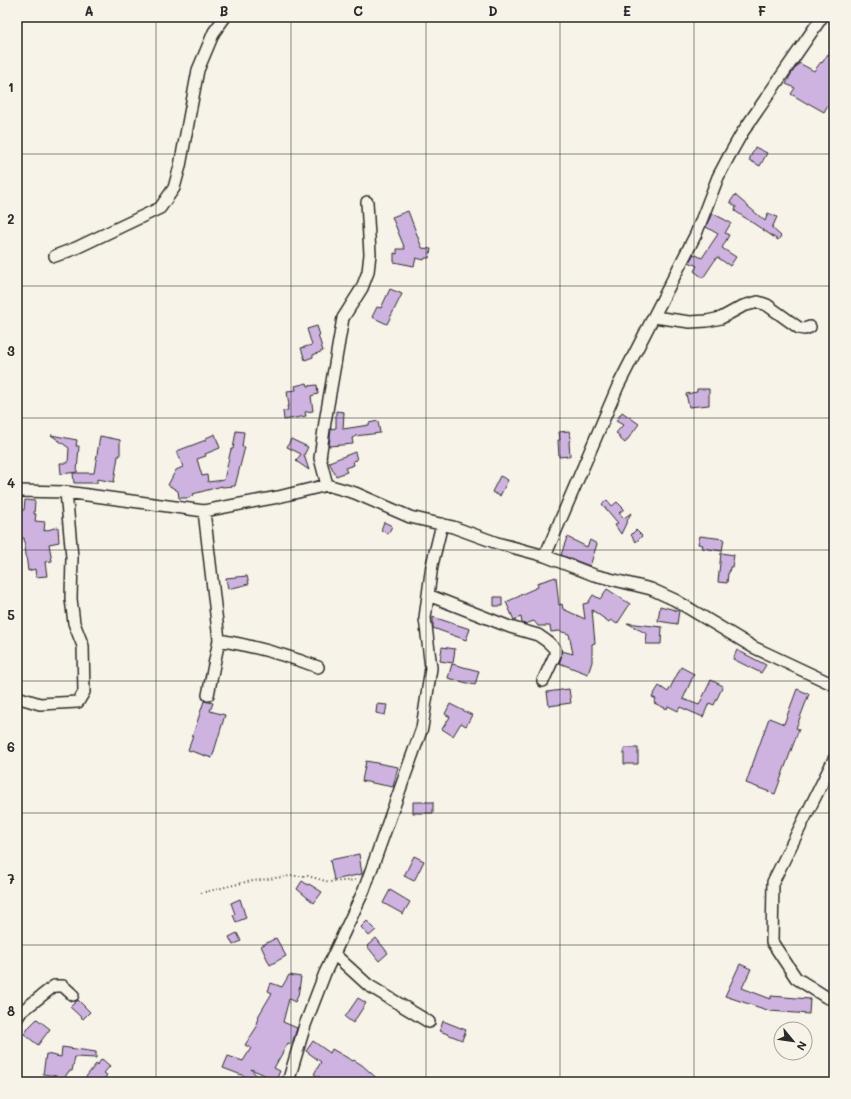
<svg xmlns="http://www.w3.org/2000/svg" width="851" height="1099" viewBox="0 0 851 1099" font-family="Mali,sans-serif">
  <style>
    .building { fill: #ceb3e1; stroke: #2b2b2b }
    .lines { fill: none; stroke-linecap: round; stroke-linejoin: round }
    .street-casing { stroke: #2b2b2b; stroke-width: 14 }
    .path { stroke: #2b2b2b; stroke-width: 2; stroke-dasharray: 1 3; stroke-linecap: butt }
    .street { stroke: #f7f3e8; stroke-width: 11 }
    .grid { fill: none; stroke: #2b2b2b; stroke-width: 1; stroke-opacity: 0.55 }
    .neatline { fill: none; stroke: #2b2b2b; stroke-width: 1.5 }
    .grid-label { font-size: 13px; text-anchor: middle; font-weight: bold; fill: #2b2b2b }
  </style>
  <rect width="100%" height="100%" fill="#f7f3e8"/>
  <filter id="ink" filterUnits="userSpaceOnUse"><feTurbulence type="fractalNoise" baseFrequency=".025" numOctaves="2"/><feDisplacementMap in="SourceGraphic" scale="8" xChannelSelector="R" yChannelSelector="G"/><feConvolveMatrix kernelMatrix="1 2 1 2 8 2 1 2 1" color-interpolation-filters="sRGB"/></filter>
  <g filter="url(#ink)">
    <path class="building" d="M 828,54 L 834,58 L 834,94 L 824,112 L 808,103 L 808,104 L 791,94 L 795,88 L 786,84 L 791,74 L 799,63 L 814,71 L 821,62 L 822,63 Z
      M 755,147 L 767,153 L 760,166 L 749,160 Z
      M 735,195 L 765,221 L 768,213 L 777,217 L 772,228 L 781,236 L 778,240 L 735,211 L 736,207 L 730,202 Z
      M 408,211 L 422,248 L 431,249 L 429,258 L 425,258 L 424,260 L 416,258 L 414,266 L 394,262 L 394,253 L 397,254 L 397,249 L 405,249 L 392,217 Z
      M 712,213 L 731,223 L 725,233 L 729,235 L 722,248 L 736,257 L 730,266 L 717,257 L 703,278 L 694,271 L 697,266 L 689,262 L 694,254 L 702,258 L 718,234 L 706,227 Z
      M 390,289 L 402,294 L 387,324 L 372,317 L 377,307 L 381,308 Z
      M 317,326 L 320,335 L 318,336 L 320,341 L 323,351 L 313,355 L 313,357 L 305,360 L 301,348 L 312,345 L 307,329 Z
      M 307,383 L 308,386 L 317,385 L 318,394 L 311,396 L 313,411 L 305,412 L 306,416 L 284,420 L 283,411 L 288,410 L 287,406 L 289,406 L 287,391 L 296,390 L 295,386 Z
      M 697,389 L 709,389 L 709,405 L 689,407 L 686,394 L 697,392 Z
      M 336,411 L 344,412 L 343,429 L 369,425 L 369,423 L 378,421 L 380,433 L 355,436 L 355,437 L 352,438 L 353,444 L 329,446 L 331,429 L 336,428 Z
      M 622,412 L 639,424 L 625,443 L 618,437 L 620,436 L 616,433 L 623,425 L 616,421 Z
      M 236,431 L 244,432 L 242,447 L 245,447 L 235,486 L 222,487 L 222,486 L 193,494 L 194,495 L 187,498 L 179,498 L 178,491 L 168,485 L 176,470 L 183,467 L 177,451 L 206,440 L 206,438 L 215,434 L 220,448 L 205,454 L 206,456 L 197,459 L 202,476 L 207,475 L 208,482 L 224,480 L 231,449 L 233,449 Z
      M 569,431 L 571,438 L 569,442 L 570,456 L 559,457 L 558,440 L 560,440 L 559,432 Z
      M 51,435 L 77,440 L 76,446 L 79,446 L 77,472 L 61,474 L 60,463 L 68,463 L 69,448 Z
      M 100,436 L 120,440 L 120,456 L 118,456 L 114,482 L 97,479 L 97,483 L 74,483 L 73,473 L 94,473 Z
      M 291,439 L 308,447 L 304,455 L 309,470 L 296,461 L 301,454 L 287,447 Z
      M 355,452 L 357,460 L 353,461 L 354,465 L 345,468 L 347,472 L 336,476 L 329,462 Z
      M 500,476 L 508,480 L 500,496 L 492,492 Z
      M 25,500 L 35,501 L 34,514 L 36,514 L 35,521 L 45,522 L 44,531 L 58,527 L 59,542 L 49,544 L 52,561 L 45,562 L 47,576 L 36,577 L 35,569 L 28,571 L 24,538 L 20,538 L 21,535 L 17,535 L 17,510 L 24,510 Z
      M 607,500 L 612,506 L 617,502 L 624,509 L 619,513 L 624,518 L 631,513 L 621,534 L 615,525 L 618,523 L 602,504 Z
      M 384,522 L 392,526 L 388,534 L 381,530 Z
      M 636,530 L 642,536 L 636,542 L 631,535 Z
      M 700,536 L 724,539 L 722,551 L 702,548 L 703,545 L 698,544 Z
      M 567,537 L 587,547 L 590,540 L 597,544 L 590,566 L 561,555 Z
      M 721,553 L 734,555 L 732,567 L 730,567 L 729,573 L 728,573 L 727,583 L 718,582 Z
      M 247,576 L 249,584 L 228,589 L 226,578 Z
      M 556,577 L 559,605 L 562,604 L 563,609 L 585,619 L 583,604 L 588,603 L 593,595 L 600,599 L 607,589 L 630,604 L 617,624 L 611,620 L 609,622 L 592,610 L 595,643 L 592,644 L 592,662 L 588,674 L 559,663 L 561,658 L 562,651 L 573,654 L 569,634 L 559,631 L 551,632 L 550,626 L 538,626 L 534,621 L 525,624 L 522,623 L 521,617 L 514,620 L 506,602 L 520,596 L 520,595 L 538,587 L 537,583 Z
      M 494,597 L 502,597 L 502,606 L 494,606 Z
      M 660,606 L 679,611 L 677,624 L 658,621 Z
      M 433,617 L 470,629 L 466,640 L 433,628 Z
      M 627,623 L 662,627 L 661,644 L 646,644 L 647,634 Z
      M 442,647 L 455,649 L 453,663 L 440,661 Z
      M 737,650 L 766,665 L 761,673 L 733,659 Z
      M 452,664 L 479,671 L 475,685 L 448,678 Z
      M 681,667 L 694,674 L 683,699 L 699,705 L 711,680 L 723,686 L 714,705 L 709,703 L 703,717 L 680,707 L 678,711 L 668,706 L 667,709 L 654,703 L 656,699 L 652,697 L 659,686 L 668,692 Z
      M 569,689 L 571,703 L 549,706 L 547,692 Z
      M 797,689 L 809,694 L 796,728 L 799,729 L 775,794 L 746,783 L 769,718 L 784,724 Z
      M 204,701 L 213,703 L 210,711 L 225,715 L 212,758 L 188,750 Z
      M 377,704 L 387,705 L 385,715 L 376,713 Z
      M 450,704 L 472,715 L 466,726 L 461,723 L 453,736 L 442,729 L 450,717 L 445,714 Z
      M 624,748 L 638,748 L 638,764 L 624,764 Z
      M 366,761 L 398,767 L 393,787 L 362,781 Z
      M 413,802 L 433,802 L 433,813 L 413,813 Z
      M 359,854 L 362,874 L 334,880 L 330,860 Z
      M 414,856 L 424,861 L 414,881 L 404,876 Z
      M 302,881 L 308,885 L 309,884 L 322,892 L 314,903 L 297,889 Z
      M 390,890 L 410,902 L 403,914 L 383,903 Z
      M 240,899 L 246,918 L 236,922 L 233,915 L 235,914 L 231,903 Z
      M 367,921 L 376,930 L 369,936 L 361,927 Z
      M 237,933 L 241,941 L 233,945 L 229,937 Z
      M 276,938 L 286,956 L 270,965 L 261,946 Z
      M 376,938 L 388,953 L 379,961 L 367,946 Z
      M 740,964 L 751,969 L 742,988 L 771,999 L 771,996 L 810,999 L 809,1014 L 770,1011 L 725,996 Z
      M 289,975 L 301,977 L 298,996 L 295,1002 L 289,999 L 283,1022 L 297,1028 L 292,1044 L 288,1043 L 274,1068 L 280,1071 L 276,1080 L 251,1069 L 262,1082 L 249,1082 L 247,1077 L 223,1068 L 228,1056 L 243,1061 L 251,1048 L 245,1045 L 258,1025 L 256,1024 L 259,1015 L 272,993 L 268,991 L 271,983 L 282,987 Z
      M 358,998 L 366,1003 L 353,1023 L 345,1017 Z
      M 78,1000 L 90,1012 L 83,1019 L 70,1007 Z
      M 37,1019 L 50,1029 L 38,1045 L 24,1034 L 28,1029 L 28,1028 Z
      M 443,1021 L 466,1030 L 462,1040 L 440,1031 Z
      M 313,1041 L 330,1053 L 332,1049 L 353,1061 L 354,1060 L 362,1065 L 381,1082 L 328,1082 L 314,1074 L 321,1062 L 306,1051 Z
      M 62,1047 L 96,1052 L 96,1058 L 75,1057 L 72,1071 L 69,1071 L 63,1080 L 56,1076 L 43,1074 L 46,1054 L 61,1057 Z
      M 102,1059 L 110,1066 L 104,1073 L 107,1075 L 102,1082 L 82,1082 L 96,1064 L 97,1065 Z"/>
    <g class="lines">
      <defs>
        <path id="street" d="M 55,256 L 76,248 L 160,208 L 174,188 L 180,166 L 198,70 L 214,32 L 225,17
          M 654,317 L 690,322 L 707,321 L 721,318 L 743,306 L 758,302 L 767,305 L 799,328 L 804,329 L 810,327
          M 327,485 L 320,458 L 325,422 L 343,318 L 362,288 L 368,272 L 370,254 L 367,202
          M 17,491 L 66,492 L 204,511 L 278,497 L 327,485 L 355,493 L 410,517 L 453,527 L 497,543 L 545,556 L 594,575 L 651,589 L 675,600 L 753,647 L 834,685
          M 204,511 L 219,640 L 208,695
          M 545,556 L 618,386 L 696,234 L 718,177 L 729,156 L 742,133 L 822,17
          M 428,595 L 510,627 L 538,635 L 548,642 L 555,649 L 555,655 L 543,681
          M 219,640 C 253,646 286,655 318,667
          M 17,697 L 40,704 L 78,702 L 84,692 L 83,646 L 74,623 L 71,599 L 72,557 L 66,492
          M 834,759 L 773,882 L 772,942 L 796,978 L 826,997 L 834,1000
          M 334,954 L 368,985 L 429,1022
          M 17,1018 L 21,1012 L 54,986 L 63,986 L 73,995
          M 288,1082 L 305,1025 L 325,973 L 364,890 L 422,728 L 431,668 L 425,618 L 428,595 L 432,565 L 442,524"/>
      </defs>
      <use href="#street" class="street-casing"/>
      <path class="path" d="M 201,893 L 246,882 L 290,876 L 308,876 L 329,882 L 357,880"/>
      <use href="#street" class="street"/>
    </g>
  </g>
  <path class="grid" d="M 156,17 L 156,1082M 291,17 L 291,1082M 426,17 L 426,1082M 560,17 L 560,1082M 694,17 L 694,1082M 17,154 L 834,154M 17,286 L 834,286M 17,418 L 834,418M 17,550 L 834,550M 17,681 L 834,681M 17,813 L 834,813M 17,945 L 834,945"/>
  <rect width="851" height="1099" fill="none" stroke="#f7f3e8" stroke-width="44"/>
  <g transform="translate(793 1041) rotate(119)"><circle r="19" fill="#f7f3e8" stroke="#a5a39c"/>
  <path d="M0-3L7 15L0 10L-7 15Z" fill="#2b2b2b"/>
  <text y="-6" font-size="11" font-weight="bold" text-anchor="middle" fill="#2b2b2b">N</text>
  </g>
  <rect x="22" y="22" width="807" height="1055" class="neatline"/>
  <g class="grid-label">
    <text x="89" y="16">A</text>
    <text x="224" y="16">B</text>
    <text x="358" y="16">C</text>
    <text x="493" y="16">D</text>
    <text x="627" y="16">E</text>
    <text x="762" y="16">F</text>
    <text x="11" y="92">1</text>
    <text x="11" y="224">2</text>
    <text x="11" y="356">3</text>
    <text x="11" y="488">4</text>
    <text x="11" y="620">5</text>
    <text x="11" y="752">6</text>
    <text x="11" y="884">7</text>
    <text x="11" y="1016">8</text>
  </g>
</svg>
